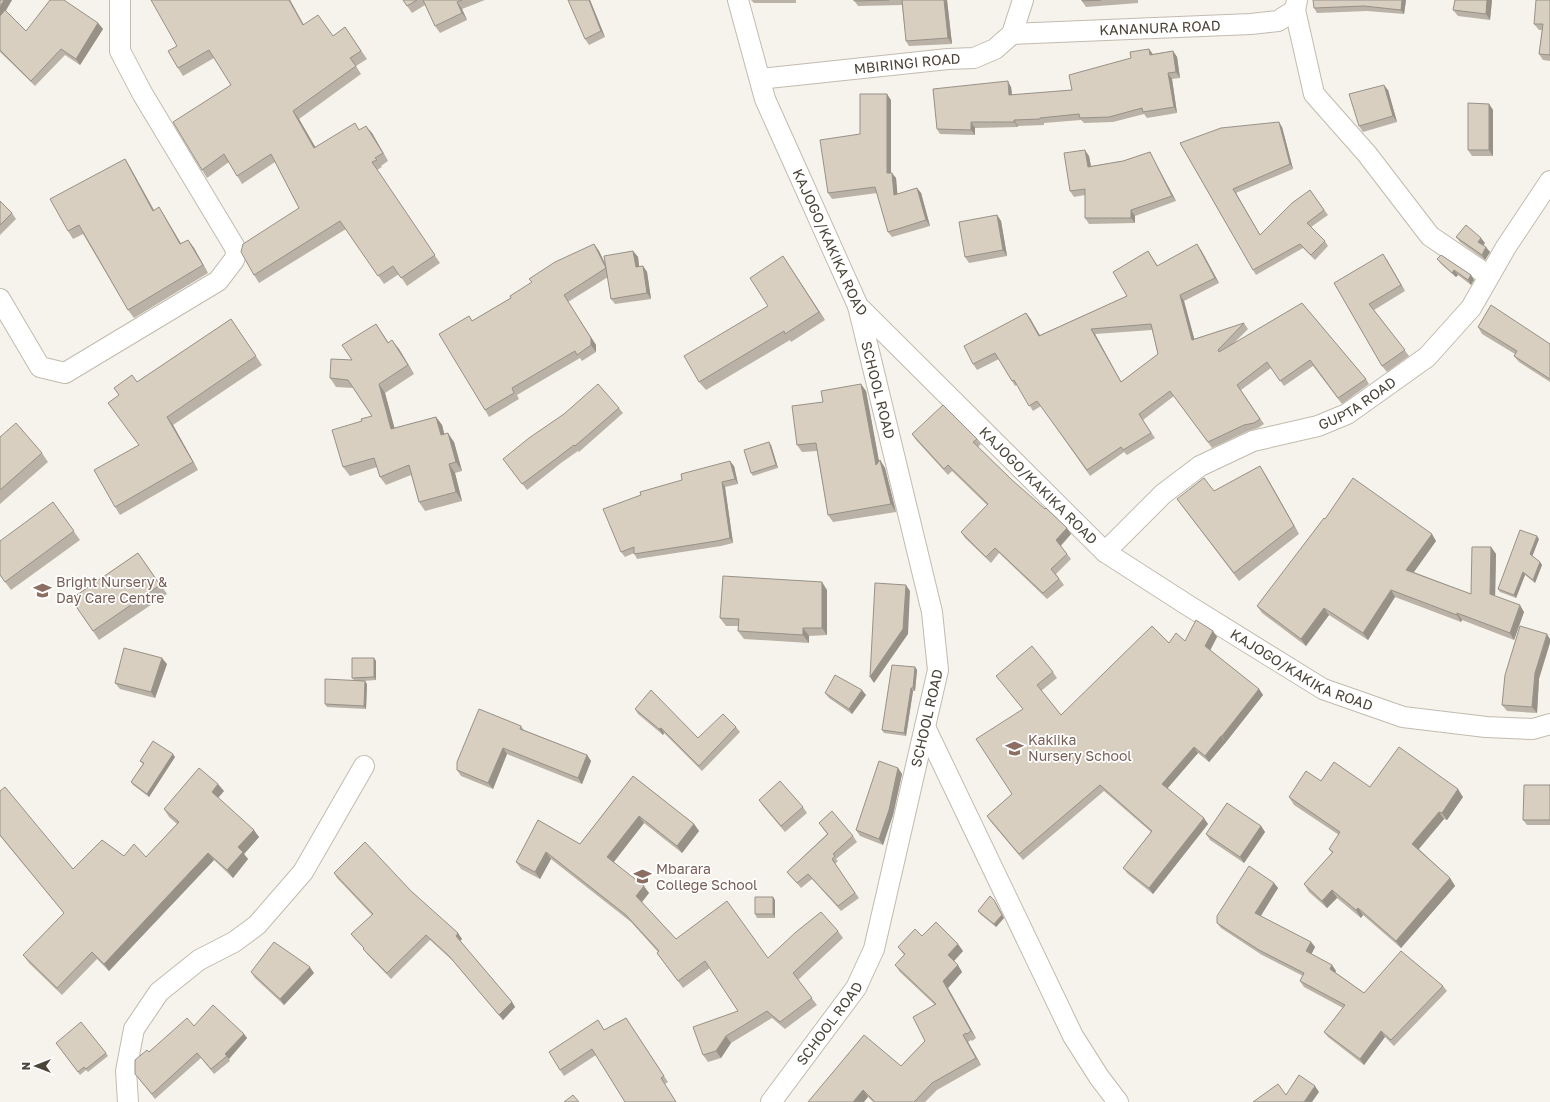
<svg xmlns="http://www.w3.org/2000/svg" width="1550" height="1102" viewBox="0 0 1550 1102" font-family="'Golos Text',sans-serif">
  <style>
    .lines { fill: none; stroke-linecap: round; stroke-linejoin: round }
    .minor-casing { stroke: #c2bbae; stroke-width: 22 }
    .minor { stroke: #fff; stroke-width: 20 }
    .wall { fill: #bab2a6; fill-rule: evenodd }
    .shaded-wall { fill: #979187 }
    .building { fill: #d8cfc1; stroke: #979187; fill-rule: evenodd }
    .labels { text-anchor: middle; stroke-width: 3.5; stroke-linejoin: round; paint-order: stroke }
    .street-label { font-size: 14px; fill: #4b4439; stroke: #fff }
    .education-label { font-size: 14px; fill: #785e54; stroke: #fff; text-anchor: start }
  </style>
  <rect width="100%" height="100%" fill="#f6f3ec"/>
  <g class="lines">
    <defs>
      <g id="minor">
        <path id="s1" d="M 738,0 L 765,99 L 858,306 L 1105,552 L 1189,606 L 1323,689 L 1403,717 L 1486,727 L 1533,729 L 1550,724"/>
        <path d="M 1295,10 L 1314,94 L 1367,154 L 1430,236 L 1489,276"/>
        <path id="s2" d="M 1012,34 L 1251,24 L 1278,21 L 1295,10 L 1297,0"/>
        <path id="s3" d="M 760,79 L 948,59 L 974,58 L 995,49 L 1012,34 L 1023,0"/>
        <path d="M 0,299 L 40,367 L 65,373 L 218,281 L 234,260 L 237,251 L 142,93 L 120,51 L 120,0"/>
        <path id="s4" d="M 1105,552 L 1163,494 L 1200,466 L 1253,441 L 1318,426 L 1347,414 L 1427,357 L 1471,308 L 1506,247 L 1550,181"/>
        <path d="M 925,727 L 1073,1036 L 1099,1077 L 1118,1102"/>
        <path d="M 128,1102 L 126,1071 L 134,1029 L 159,992 L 199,960 L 234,942 L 257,925 L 303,872 L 364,766"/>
        <path id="s5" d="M 771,1102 L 856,988 L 874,949 L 938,670 L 932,612 L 858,306"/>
      </g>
    </defs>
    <use href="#minor" class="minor-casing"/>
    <use href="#minor" class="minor"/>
  </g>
  <path class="wall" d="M 0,0 L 12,0 L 6,11 L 26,31 L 98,23 L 103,29 L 80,65 L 65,55 L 35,86 L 0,52 Z
    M 290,0 L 304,25 L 333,36 L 345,27 L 367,59 L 356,66 L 361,74 L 299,119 L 315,147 L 360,130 L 372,133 L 388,161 L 381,166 L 382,167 L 377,170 L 440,263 L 407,286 L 399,274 L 384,284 L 346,229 L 259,283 L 254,275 L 299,208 L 275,162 L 242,184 L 229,162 L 207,178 L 202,170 L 231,85 L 214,58 L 183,76 L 178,68 L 177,46 Z
    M 403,0 L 485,0 L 462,9 L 467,20 L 440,33 L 435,26 L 425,5 L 412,13 Z
    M 590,0 L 605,37 L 589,45 L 585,39 Z
    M 751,0 L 796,0 L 796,3 L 754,3 Z
    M 854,0 L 947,0 L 952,44 L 909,46 L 906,41 L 902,5 L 858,6 Z
    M 1082,0 L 1138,0 L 1138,3 L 1086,7 L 1082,1 Z
    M 1406,0 L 1404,14 L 1367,11 L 1317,13 L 1314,8 Z
    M 1492,0 L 1490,20 L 1458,16 L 1453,10 Z
    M 1550,0 L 1550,61 L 1543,60 L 1539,54 L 1542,30 L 1539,30 L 1534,24 Z
    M 1149,49 L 1153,54 L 1173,51 L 1177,57 L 1180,78 L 1172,79 L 1177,113 L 1147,118 L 1144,114 L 1113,122 L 1084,123 L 1081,120 L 1044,123 L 1044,125 L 1018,126 L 1018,127 L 975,128 L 975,135 L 940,134 L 937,129 L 1011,87 L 1012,95 L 1072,90 L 1131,58 Z
    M 1388,90 L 1397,122 L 1363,132 L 1359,126 Z
    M 891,100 L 891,173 L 896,178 L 897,194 L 917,188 L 921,193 L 930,226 L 892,237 L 888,232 L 877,193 L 832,199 L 828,193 L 860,134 Z
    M 1489,104 L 1493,110 L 1493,156 L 1472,156 L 1468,150 Z
    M 1282,127 L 1293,169 L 1236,193 L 1260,235 L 1310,190 L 1328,215 L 1311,227 L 1325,241 L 1328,246 L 1315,260 L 1303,248 L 1256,275 L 1253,270 L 1180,143 Z
    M 1150,152 L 1153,158 L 1176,201 L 1135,216 L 1135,223 L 1089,224 L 1085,218 L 1085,195 L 1074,197 L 1070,191 L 1089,156 L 1091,166 L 1123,161 Z
    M 125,159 L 130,167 L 154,210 L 164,215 L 181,244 L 188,240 L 194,248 L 208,273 L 134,318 L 128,310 L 83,234 L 73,239 L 68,231 Z
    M 0,201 L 12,213 L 16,219 L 0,235 Z
    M 997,215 L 1001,221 L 1007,256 L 969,263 L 965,257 Z
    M 1456,237 L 1485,243 L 1483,245 L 1490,252 L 1485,260 L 1460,242 Z
    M 594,244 L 599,251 L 606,265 L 633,251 L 638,257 L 639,267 L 643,266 L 647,272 L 651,299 L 615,304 L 611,299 L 608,277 L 568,302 L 596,345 L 596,352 L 582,361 L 580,358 L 517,395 L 519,399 L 489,417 L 485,410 L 469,316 L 472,321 L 511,298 Z
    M 1201,250 L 1219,283 L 1184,301 L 1194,339 L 1244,323 L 1248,329 L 1233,344 L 1302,303 L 1366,379 L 1369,384 L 1342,404 L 1313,366 L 1284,386 L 1271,368 L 1241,390 L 1264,424 L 1258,428 L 1248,431 L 1212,448 L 1174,396 L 1143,420 L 1155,438 L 1127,455 L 1124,452 L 1090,476 L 1041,406 L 1033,411 L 1017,385 L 1015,386 L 1012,381 L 999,359 L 977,370 L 973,364 L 1026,313 L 1040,335 L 1127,296 L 1148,251 L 1158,266 ZM 1152,330 L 1158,354 L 1121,382 L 1095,334 Z
    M 783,256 L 825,320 L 791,342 L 790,340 L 706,390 L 699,382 L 768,306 Z
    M 1437,259 L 1471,275 L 1474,280 L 1471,285 L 1458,275 L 1456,277 L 1441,264 Z
    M 1387,260 L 1405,291 L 1374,310 L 1409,356 L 1387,372 L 1382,366 L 1334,283 Z
    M 231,319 L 262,365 L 173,425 L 198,470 L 120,515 L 115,507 L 138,445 L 137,382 Z
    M 376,324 L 389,343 L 399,349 L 414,374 L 385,393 L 394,428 L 436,417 L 442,425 L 444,434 L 454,442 L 462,471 L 455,473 L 462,501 L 425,511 L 419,502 L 411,475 L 386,485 L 380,477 L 377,467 L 350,476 L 343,467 L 362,421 L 372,416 L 353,388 L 336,387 L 330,378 L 352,360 Z
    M 1478,327 L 1550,344 L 1550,382 L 1519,362 L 1514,356 L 1515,354 L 1482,334 Z
    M 866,391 L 879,462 L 880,460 L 885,468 L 896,512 L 833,522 L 828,515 L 817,451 L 802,452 L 797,445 L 823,402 Z
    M 619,408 L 623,413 L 579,452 L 578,451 L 561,463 L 527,490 L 508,465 L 564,414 Z
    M 912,434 L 977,439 L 981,444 L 978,447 L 1012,480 L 1071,534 L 1061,546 L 1071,559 L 1056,574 L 1064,585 L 1047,599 L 999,553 L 991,563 L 965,538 L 961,532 L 987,505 L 952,471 L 948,475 L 916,440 Z
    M 0,437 L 42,453 L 48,462 L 0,504 Z
    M 771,445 L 778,468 L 753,476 L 751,473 Z
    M 734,466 L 738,484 L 725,487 L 733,543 L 721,546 L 637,559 L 634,553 L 625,557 L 621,552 Z
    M 1265,474 L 1299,534 L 1239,581 L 1177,499 L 1214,491 Z
    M 53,502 L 80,540 L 11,590 L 0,575 Z
    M 1325,519 L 1436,541 L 1414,572 L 1471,594 L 1491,547 L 1496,554 L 1495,596 L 1524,612 L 1514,640 L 1462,620 L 1461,622 L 1395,597 L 1368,640 L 1329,615 L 1306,646 L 1262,613 L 1257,606 Z
    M 1539,539 L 1532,556 L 1540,562 L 1542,565 L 1535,583 L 1525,575 L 1516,598 L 1500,592 L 1498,589 Z
    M 138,553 L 167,594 L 99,640 L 71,599 Z
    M 827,590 L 827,635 L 809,636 L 809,643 L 744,639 L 738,631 L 739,626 L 726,626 L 720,618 Z
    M 1213,631 L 1217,637 L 1210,651 L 1259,689 L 1263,695 L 1226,742 L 1209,762 L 1198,753 L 1167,789 L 1208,824 L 1153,894 L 1128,874 L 1123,868 L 1151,832 L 1104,791 L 1023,860 L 991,822 L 987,816 L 1012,794 L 1023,709 L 996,676 L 1053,672 L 1057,678 L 1041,691 L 1061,715 L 1169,643 L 1185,641 Z
    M 374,658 L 376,661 L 376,680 L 363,681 L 367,684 L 366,709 L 327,707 L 325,704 L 354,680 L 352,678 Z
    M 167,664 L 155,698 L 120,689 L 115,683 Z
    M 915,667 L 917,670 L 915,691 L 913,691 L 906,736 L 884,733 L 882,730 Z
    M 1539,679 L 1537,713 L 1507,711 L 1502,705 Z
    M 825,693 L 866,695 L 852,714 L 829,698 Z
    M 635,709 L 698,738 L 736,727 L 740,732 L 702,771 L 664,733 L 663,735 L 638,714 Z
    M 521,726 L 524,730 L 587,755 L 591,761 L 582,784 L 507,754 L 493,789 L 461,776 L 457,770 Z
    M 175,757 L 149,797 L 133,785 L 131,782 L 143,764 L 140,761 Z
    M 898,768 L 902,774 L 893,815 L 883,845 L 860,836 L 856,830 Z
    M 633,776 L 694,824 L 699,831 L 682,853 L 644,823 L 614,862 L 649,893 L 642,902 L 676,939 L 768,958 L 838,931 L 843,938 L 798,980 L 817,1005 L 785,1029 L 772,1018 L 731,1043 L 721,1058 L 708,1062 L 703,1055 L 738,1011 L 710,968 L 683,988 L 657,953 L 658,952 L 631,922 L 551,859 L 540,879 L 521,869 L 516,862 L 538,820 L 580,844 Z
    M 1321,781 L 1463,797 L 1447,820 L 1444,819 L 1419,849 L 1450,878 L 1455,886 L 1401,948 L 1363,915 L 1361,918 L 1337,898 L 1327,908 L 1309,892 L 1304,884 L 1332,853 L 1329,849 L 1339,835 L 1294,805 L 1289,797 Z
    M 1550,785 L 1550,825 L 1527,825 L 1523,820 Z
    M 0,791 L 73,869 L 124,856 L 146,857 L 177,824 L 169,817 L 164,809 L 224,791 L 218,798 L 259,837 L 244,854 L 248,859 L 233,878 L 214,860 L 109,971 L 97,959 L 62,995 L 29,963 L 23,955 L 64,913 L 0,836 Z
    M 759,800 L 803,807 L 807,813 L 785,832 L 763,806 Z
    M 819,823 L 853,836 L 857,842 L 836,859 L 838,861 L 835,864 L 859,898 L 841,911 L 812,879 L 801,888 L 787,872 L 827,834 Z
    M 1261,826 L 1265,832 L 1244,863 L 1210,840 L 1206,834 Z
    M 334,873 L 411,891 L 462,939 L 460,941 L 512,1002 L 515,1007 L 503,1020 L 453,961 L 430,940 L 391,979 L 367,954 L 363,949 L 364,948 L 355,939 L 351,934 L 372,915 L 337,878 Z
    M 1274,883 L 1278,888 L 1260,916 L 1311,942 L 1315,947 L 1311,954 L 1332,965 L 1336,971 L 1335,972 L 1364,993 L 1443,986 L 1447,991 L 1394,1046 L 1385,1037 L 1364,1065 L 1328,1037 L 1324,1032 L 1343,1008 L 1304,987 L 1300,981 L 1303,976 L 1262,955 L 1221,928 L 1217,923 Z
    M 775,900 L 775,918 L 757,918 L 755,914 Z
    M 996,903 L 1004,918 L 996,927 L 980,914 L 978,911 Z
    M 922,936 L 963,951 L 954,961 L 962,972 L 948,988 L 976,1038 L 972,1041 L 971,1040 L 968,1042 L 981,1065 L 937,1090 L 925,1102 L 873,1102 L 868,1097 L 808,1102 L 901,1066 L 925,1041 L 935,1005 L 900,972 L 895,965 L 904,955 L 898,947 Z
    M 251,972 L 314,973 L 284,1005 L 255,978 Z
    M 626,1018 L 668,1082 L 665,1084 L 596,1055 L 564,1076 L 560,1070 L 604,1030 Z
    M 194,1026 L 244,1034 L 247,1038 L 229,1059 L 230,1061 L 214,1074 L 201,1058 L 155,1099 L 135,1074 L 149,1052 Z
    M 56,1043 L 106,1053 L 108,1056 L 88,1072 L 86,1070 L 80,1075 Z"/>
  <path class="shaded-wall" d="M 4,0 L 12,0 L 0,19 L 0,7 Z
    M 289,0 L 290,0 L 308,33 L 303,25 Z
    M 589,0 L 590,0 L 605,37 L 601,31 Z
    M 944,0 L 947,0 L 952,44 L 948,38 Z
    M 1402,0 L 1406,0 L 1404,14 L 1401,10 Z
    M 1487,0 L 1492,0 L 1490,20 L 1486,14 Z
    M 457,2 L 462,9 L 467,20 L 462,13 Z
    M 98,23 L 103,29 L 80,65 L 76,59 Z
    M 1149,49 L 1153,55 L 1150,55 Z
    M 1173,51 L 1177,57 L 1180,78 L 1176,72 Z
    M 1168,73 L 1172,79 L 1177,113 L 1174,107 Z
    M 1008,81 L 1011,87 L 1013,101 L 1009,95 Z
    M 1384,85 L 1388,90 L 1397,122 L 1393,116 Z
    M 887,94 L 891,100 L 891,179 L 887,173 Z
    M 1489,104 L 1493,110 L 1493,156 L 1489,150 Z
    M 293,111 L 299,119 L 320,155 L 314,148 Z
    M 1014,120 L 1018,126 L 1018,127 L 1014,122 Z
    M 971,122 L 975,128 L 975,135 L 971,130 Z
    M 1279,122 L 1282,127 L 1293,169 L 1290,164 Z
    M 366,126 L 372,133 L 388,161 L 383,153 Z
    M 1085,150 L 1089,156 L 1092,172 L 1088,167 Z
    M 1150,152 L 1153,158 L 1176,201 L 1172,196 Z
    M 125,159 L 130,167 L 158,218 L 153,211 Z
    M 892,173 L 896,178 L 898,200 L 894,195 Z
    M 917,188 L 921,193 L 930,226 L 926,220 Z
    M 1233,189 L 1236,193 L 1263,240 L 1260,235 Z
    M 159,207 L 164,215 L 186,252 L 180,244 Z
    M 1131,210 L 1135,216 L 1135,223 L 1131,218 Z
    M 997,215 L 1001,221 L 1007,256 L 1003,250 Z
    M 1481,238 L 1485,243 L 1482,247 L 1478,242 Z
    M 188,240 L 194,248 L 208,273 L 203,265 Z
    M 594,244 L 599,251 L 610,275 L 606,268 Z
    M 1197,244 L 1201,250 L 1219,283 L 1215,278 Z
    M 1486,247 L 1490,252 L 1485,260 L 1482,255 Z
    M 633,251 L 638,257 L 640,273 L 636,267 Z
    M 1383,254 L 1387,260 L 1405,291 L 1401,285 Z
    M 783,256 L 789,265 L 825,320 L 819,312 Z
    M 643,266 L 647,272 L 651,299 L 647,293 Z
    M 1454,270 L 1458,275 L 1456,277 L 1452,273 Z
    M 1471,275 L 1474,280 L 1471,285 L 1468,280 Z
    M 1180,295 L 1184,301 L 1196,345 L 1192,340 Z
    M 568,302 L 596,345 L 596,352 L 591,345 Z
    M 1026,313 L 1030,318 L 1043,341 L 1039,336 Z
    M 1091,329 L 1095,334 L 1124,387 L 1121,382 Z
    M 392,340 L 399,349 L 414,374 L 408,365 Z
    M 379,384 L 385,393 L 397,437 L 391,429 Z
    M 861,384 L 866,391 L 881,472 L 876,465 Z
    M 167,417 L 173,425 L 198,470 L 193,462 Z
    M 436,417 L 442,425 L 447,444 L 441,435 Z
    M 448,433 L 454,442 L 462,471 L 456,462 Z
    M 769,442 L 771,445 L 778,468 L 776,465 Z
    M 880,460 L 885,468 L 896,512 L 891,504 Z
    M 730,461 L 734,466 L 738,484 L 735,479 Z
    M 449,464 L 455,473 L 462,501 L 456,492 Z
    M 1260,466 L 1265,474 L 1299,534 L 1294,526 Z
    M 722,482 L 725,487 L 733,543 L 730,538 Z
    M 1067,528 L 1071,534 L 1060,546 L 1056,540 Z
    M 1432,534 L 1436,541 L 1411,576 L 1406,570 Z
    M 1537,536 L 1539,539 L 1532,557 L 1530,554 Z
    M 1491,547 L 1496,554 L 1495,601 L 1490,594 Z
    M 1540,562 L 1542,565 L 1535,583 L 1533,580 Z
    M 1523,572 L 1525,575 L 1516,598 L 1514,595 Z
    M 822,582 L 827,590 L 827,635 L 822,628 Z
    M 906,585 L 910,591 L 908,634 L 874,683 L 870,677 Z
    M 1391,590 L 1395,597 L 1368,640 L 1363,633 Z
    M 1520,605 L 1524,612 L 1514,640 L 1510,633 Z
    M 1324,608 L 1329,615 L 1306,646 L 1301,639 Z
    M 1457,613 L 1462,620 L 1461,622 L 1457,615 Z
    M 803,628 L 809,636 L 809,643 L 803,635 Z
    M 1213,631 L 1217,637 L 1209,652 L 1205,646 Z
    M 1547,634 L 1550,639 L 1550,643 L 1539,679 L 1537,713 L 1532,707 L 1535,673 Z
    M 162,658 L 167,664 L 155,698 L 151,692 Z
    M 374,658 L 376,661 L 376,680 L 374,677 Z
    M 915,667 L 917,670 L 915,691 L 913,688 Z
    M 365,681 L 367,684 L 366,709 L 364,706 Z
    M 911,688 L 913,691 L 906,736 L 904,733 Z
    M 1259,689 L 1263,695 L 1226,742 L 1222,736 Z
    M 862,690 L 866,695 L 852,714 L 849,709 Z
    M 661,728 L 664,733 L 663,735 L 659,729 Z
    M 1221,736 L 1226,742 L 1209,762 L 1205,756 Z
    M 1194,747 L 1198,753 L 1166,790 L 1162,784 Z
    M 503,748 L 507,754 L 493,789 L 488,783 Z
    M 173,754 L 175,757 L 149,797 L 147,794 Z
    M 587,755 L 591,761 L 582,784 L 578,778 Z
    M 898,768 L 902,774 L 893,815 L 883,845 L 879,839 Z
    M 218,784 L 224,791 L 217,799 L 212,792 Z
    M 1458,789 L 1463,797 L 1447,820 L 1442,813 Z
    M 1439,812 L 1444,819 L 1417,851 L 1412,844 Z
    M 639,816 L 644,823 L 612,864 L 607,857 Z
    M 1204,818 L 1208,824 L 1153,894 L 1149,888 Z
    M 694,824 L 699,831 L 682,853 L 677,846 Z
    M 1261,826 L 1265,832 L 1244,863 L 1240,857 Z
    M 254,830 L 259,837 L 244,854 L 248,859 L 233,878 L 227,870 L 238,847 Z
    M 546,852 L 551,859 L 540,879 L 535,872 Z
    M 208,853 L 214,860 L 109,971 L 104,964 Z
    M 1450,878 L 1455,886 L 1401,948 L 1396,941 Z
    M 1274,883 L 1278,888 L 1259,919 L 1255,913 Z
    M 644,886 L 649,893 L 641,903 L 636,896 Z
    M 1332,890 L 1337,898 L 1327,908 L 1322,901 Z
    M 773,897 L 775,900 L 775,918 L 773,914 Z
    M 994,900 L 1004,918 L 996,927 L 994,924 Z
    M 1358,908 L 1363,915 L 1361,918 L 1356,910 Z
    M 458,933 L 462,939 L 460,941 L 456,936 Z
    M 1311,942 L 1315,947 L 1310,957 L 1306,951 Z
    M 958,944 L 963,951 L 953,962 L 948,955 Z
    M 958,965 L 962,972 L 948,988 L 976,1038 L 971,1031 L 943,981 Z
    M 1332,965 L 1336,971 L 1334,974 L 1330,969 Z
    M 310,967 L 314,973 L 284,1005 L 280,999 Z
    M 512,1002 L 515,1007 L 503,1020 L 499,1015 Z
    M 1381,1031 L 1385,1037 L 1364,1065 L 1360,1059 Z
    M 244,1034 L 247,1038 L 229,1059 L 225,1054 Z
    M 963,1035 L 968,1042 L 981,1065 L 976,1058 Z
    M 726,1036 L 731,1043 L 721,1058 L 716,1051 Z
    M 1315,1086 L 1319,1092 L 1312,1102 L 1304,1102 Z
    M 863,1090 L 868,1097 L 864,1102 L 853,1102 Z"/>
  <path class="building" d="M 0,0 L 4,0 L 0,7 Z
    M 50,0 L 64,0 L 98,23 L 76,59 L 61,49 L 31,81 L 0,50 L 0,16 L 5,10 L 26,31 Z
    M 151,0 L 289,0 L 303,25 L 318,15 L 333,36 L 345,27 L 361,51 L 350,58 L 356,66 L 293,111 L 314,148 L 355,123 L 359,130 L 366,126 L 383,153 L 375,158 L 377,160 L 372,162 L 435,255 L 401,278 L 393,266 L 378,276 L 340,221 L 254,275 L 241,252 L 243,244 L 299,208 L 271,154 L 237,176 L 224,154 L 202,170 L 173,122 L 231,85 L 209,50 L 178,68 L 168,51 L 177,46 Z
    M 403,0 L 417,0 L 407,6 Z
    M 423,0 L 462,0 L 457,2 L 462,13 L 435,26 Z
    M 568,0 L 589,0 L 601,31 L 585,39 Z
    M 854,0 L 889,0 L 854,1 Z
    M 902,0 L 944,0 L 948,38 L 906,41 Z
    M 1082,0 L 1101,0 L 1082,1 Z
    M 1313,0 L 1402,0 L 1401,10 L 1364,6 L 1314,8 Z
    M 1455,0 L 1487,0 L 1486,14 L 1453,10 Z
    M 1536,0 L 1550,0 L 1550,55 L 1539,54 L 1543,24 L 1534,24 Z
    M 1149,49 L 1150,55 L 1173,51 L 1176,72 L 1168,73 L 1174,107 L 1143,112 L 1142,108 L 1109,117 L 1080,118 L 1079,114 L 1040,118 L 1040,119 L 1014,120 L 1014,122 L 971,122 L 971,130 L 937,129 L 933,89 L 1008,81 L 1009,95 L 1072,90 L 1069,75 L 1131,58 L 1130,52 Z
    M 1384,85 L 1393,116 L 1359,126 L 1349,94 Z
    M 860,94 L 887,94 L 887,173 L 892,173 L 894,195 L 917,188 L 926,220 L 888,232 L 875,187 L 828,193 L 820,140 L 860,134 Z
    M 1468,103 L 1489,104 L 1489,150 L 1468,150 Z
    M 1279,122 L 1290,164 L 1233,189 L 1260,235 L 1292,203 L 1310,190 L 1324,210 L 1307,223 L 1325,241 L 1311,255 L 1300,244 L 1253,270 L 1180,143 L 1221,128 Z
    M 1085,150 L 1088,167 L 1123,161 L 1150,152 L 1172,196 L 1131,210 L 1131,218 L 1085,218 L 1085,189 L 1070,191 L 1064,153 Z
    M 125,159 L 153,211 L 159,207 L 180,244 L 188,240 L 203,265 L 128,310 L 79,225 L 68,231 L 50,199 Z
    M 0,201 L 12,213 L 0,225 Z
    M 997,215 L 1003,250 L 965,257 L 959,222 Z
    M 1466,225 L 1481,238 L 1478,242 L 1486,247 L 1482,255 L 1456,237 Z
    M 594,244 L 606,268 L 564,295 L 591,338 L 591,345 L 577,355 L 575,351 L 512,388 L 514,393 L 485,410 L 439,334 L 469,316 L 472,321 L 511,298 L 510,296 L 532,282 L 529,279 L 555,262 Z
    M 1197,244 L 1215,278 L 1180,295 L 1192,340 L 1244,323 L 1218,350 L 1219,352 L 1302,303 L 1366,379 L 1338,398 L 1310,360 L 1280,381 L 1267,362 L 1237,385 L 1260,419 L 1254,423 L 1244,425 L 1208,442 L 1170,391 L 1139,414 L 1151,433 L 1123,450 L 1121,447 L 1087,470 L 1037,401 L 1029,406 L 1014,380 L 1012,381 L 995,353 L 973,364 L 964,346 L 1026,313 L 1039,336 L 1127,296 L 1113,272 L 1148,251 L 1157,266 ZM 1151,324 L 1158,354 L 1121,382 L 1091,329 Z
    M 633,251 L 636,267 L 643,266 L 647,293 L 611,299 L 604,256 Z
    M 1383,254 L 1401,285 L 1369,304 L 1405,350 L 1382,366 L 1334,283 Z
    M 1441,255 L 1471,275 L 1468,280 L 1454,270 L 1452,273 L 1437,259 Z
    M 783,256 L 819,312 L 785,334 L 784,331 L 699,382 L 684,356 L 768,306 L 750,278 Z
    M 1491,305 L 1550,344 L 1550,379 L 1514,356 L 1517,351 L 1478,327 Z
    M 231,319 L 256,356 L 167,417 L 193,462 L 115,507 L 94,470 L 139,445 L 108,403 L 119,395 L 114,388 L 132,375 L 137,382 Z
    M 376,324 L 388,343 L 392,340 L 408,365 L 379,384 L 391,429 L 436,417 L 441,435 L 448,433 L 456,462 L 449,464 L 456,492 L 419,502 L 409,465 L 380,477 L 374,458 L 343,467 L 332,430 L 362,421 L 361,419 L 372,416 L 348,380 L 330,378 L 331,359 L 352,360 L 342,345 Z
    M 598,384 L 619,408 L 575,446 L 574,445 L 557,458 L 522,484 L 503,459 L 529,438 L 564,414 Z
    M 861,384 L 876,465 L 880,460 L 891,504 L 828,515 L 816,443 L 797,445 L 792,406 L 823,402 L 821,391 Z
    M 943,405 L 977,439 L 973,442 L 1012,480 L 1045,509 L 1046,508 L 1067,528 L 1056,540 L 1067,554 L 1051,569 L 1059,579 L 1043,593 L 995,548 L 986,557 L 961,532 L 988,504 L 948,465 L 944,469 L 912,434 Z
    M 16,423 L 42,453 L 0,490 L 0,437 Z
    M 769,442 L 776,465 L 751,473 L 744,450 Z
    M 730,461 L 735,479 L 722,482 L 730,538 L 717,541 L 634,554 L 634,547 L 621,552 L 603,509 L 641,495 L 640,492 L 682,480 L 681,474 Z
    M 1260,466 L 1294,526 L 1234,573 L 1177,499 L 1204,478 L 1214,491 Z
    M 1353,478 L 1432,534 L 1406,570 L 1471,594 L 1472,547 L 1491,547 L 1490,594 L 1520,605 L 1510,633 L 1457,613 L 1457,615 L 1391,590 L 1363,633 L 1324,608 L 1301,639 L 1257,606 L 1324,518 L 1325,519 Z
    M 53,502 L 74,531 L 5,582 L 0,575 L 0,541 Z
    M 1520,530 L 1537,536 L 1530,554 L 1540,562 L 1533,580 L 1523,572 L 1514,595 L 1498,589 Z
    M 138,553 L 160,585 L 93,631 L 71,599 Z
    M 723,576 L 822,582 L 822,628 L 803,628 L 803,635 L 738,631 L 739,619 L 720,618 Z
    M 875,583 L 906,585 L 903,629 L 870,677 Z
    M 1196,620 L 1213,631 L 1205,646 L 1259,689 L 1222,736 L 1221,736 L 1205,756 L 1194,747 L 1162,784 L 1204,818 L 1149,888 L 1123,868 L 1152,831 L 1100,785 L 1019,854 L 987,816 L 1012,794 L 976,739 L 1023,709 L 996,676 L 1032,646 L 1053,672 L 1037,685 L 1061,715 L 1152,626 L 1169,643 L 1176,633 L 1185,641 Z
    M 1520,626 L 1547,634 L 1535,673 L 1532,707 L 1502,705 L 1505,675 Z
    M 124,648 L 162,658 L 151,692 L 115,683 Z
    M 352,658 L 374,658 L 374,677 L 352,678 Z
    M 892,665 L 915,667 L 913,688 L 911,688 L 904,733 L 882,730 Z
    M 835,675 L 862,690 L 849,709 L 825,693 Z
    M 325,679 L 365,681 L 364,706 L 325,704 Z
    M 651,690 L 698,738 L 723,714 L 736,727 L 699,766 L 661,728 L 659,729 L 635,709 Z
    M 479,709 L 521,726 L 520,729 L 587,755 L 578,778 L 503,748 L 488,783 L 457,770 L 457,762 Z
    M 153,741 L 173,754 L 147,794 L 131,782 L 144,763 L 140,761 Z
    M 1399,747 L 1458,789 L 1442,813 L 1439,812 L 1412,844 L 1450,878 L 1396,941 L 1358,908 L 1356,910 L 1332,890 L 1322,901 L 1304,884 L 1333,852 L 1329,849 L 1340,832 L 1289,797 L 1306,771 L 1321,781 L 1334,762 L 1370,787 Z
    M 879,761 L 898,768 L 889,810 L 879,839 L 856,830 Z
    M 199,768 L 218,784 L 212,792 L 254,830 L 238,847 L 243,852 L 227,870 L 208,853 L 104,964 L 92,952 L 57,988 L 23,955 L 64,913 L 0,835 L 0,791 L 5,787 L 73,869 L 102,840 L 124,856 L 134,844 L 146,857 L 179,822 L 164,809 Z
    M 633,776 L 694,824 L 677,846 L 639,816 L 607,857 L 644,886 L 636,896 L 676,939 L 727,901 L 768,958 L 796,932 L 821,912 L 838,931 L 793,973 L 812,998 L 780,1022 L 767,1011 L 726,1036 L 716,1051 L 703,1055 L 693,1027 L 738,1011 L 705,961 L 678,981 L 657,953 L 659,951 L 626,915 L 546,852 L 535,872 L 516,862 L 538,820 L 580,844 Z
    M 780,781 L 803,807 L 781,826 L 759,800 Z
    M 1524,785 L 1550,785 L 1550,820 L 1523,820 Z
    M 1227,803 L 1261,826 L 1240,857 L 1206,834 Z
    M 832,811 L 853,836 L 833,854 L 835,856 L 832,859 L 855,893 L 838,906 L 808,874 L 797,883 L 787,872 L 828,834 L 819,823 Z
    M 365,842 L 411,891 L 458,933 L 456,936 L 512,1002 L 499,1015 L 449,956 L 426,935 L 387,973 L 363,949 L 364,948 L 351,934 L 373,914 L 334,873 Z
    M 1249,866 L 1274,883 L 1255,913 L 1311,942 L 1306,951 L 1332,965 L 1330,969 L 1364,993 L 1401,951 L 1443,986 L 1391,1040 L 1381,1031 L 1360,1059 L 1324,1032 L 1345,1005 L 1300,981 L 1304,973 L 1259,950 L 1217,923 L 1217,916 Z
    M 990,896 L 994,900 L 1002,915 L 994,924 L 978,911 Z
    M 755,897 L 773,897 L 773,914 L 755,914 Z
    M 936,922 L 958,944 L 948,955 L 958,965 L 943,981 L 971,1031 L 967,1034 L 966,1033 L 963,1035 L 976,1058 L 932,1083 L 914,1102 L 875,1102 L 863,1090 L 853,1102 L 808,1102 L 864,1035 L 901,1066 L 925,1041 L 913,1017 L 936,1004 L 895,965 L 905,954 L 898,947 L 915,929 L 922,936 Z
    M 274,942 L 310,967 L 280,999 L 251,972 Z
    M 213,1005 L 244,1034 L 225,1054 L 227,1056 L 211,1069 L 197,1053 L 152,1094 L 135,1074 L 135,1060 L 147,1050 L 149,1052 L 187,1018 L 194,1026 Z
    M 626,1018 L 664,1076 L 661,1078 L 676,1102 L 625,1102 L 592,1049 L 560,1070 L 549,1052 L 598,1020 L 604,1030 Z
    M 81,1022 L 106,1053 L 86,1069 L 84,1067 L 78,1072 L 56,1043 Z
    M 1299,1075 L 1315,1086 L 1304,1102 L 1253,1102 L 1278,1084 L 1286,1095 Z
    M 573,1095 L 579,1102 L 564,1102 Z"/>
  <defs>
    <symbol id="school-bare" viewBox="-9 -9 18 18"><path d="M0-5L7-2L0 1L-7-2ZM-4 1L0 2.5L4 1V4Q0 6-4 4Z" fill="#8d6e63" stroke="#fff" stroke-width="2.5" paint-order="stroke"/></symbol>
  </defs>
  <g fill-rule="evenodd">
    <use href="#school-bare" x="30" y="578" width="25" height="25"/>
    <use href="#school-bare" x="1002" y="736" width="25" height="25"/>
    <use href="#school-bare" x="630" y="864" width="25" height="25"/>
  </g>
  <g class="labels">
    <g class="street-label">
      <text dy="5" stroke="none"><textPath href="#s2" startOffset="148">KANANURA ROAD</textPath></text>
      <text dy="5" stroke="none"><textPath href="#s3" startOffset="148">MBIRINGI ROAD</textPath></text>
      <text dy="5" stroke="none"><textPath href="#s1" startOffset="260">KAJOGO/KAKIKA ROAD</textPath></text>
      <text transform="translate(878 390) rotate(76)" y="5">SCHOOL ROAD</text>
      <text dy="5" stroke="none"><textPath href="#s4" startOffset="299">GUPTA ROAD</textPath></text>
      <text dy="5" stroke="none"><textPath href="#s1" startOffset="584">KAJOGO/KAKIKA ROAD</textPath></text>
      <text dy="5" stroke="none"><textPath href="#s1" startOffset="908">KAJOGO/KAKIKA ROAD</textPath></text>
      <text dy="5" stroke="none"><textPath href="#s5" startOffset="422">SCHOOL ROAD</textPath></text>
      <text dy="5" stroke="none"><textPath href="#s5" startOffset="98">SCHOOL ROAD</textPath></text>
    </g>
    <g class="education-label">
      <text x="56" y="587">Bright Nursery &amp;<tspan x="56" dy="16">Day Care Centre</tspan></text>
      <text x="1028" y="745">Kakiika<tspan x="1028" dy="16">Nursery School</tspan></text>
      <text x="656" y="874">Mbarara<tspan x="656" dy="16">College School</tspan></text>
    </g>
  </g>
  <g transform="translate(36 1066) rotate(270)" stroke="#ffffff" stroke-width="3" paint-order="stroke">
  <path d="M0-3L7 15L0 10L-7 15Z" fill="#4b4439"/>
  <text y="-6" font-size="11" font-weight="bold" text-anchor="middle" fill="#4b4439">N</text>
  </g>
</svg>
